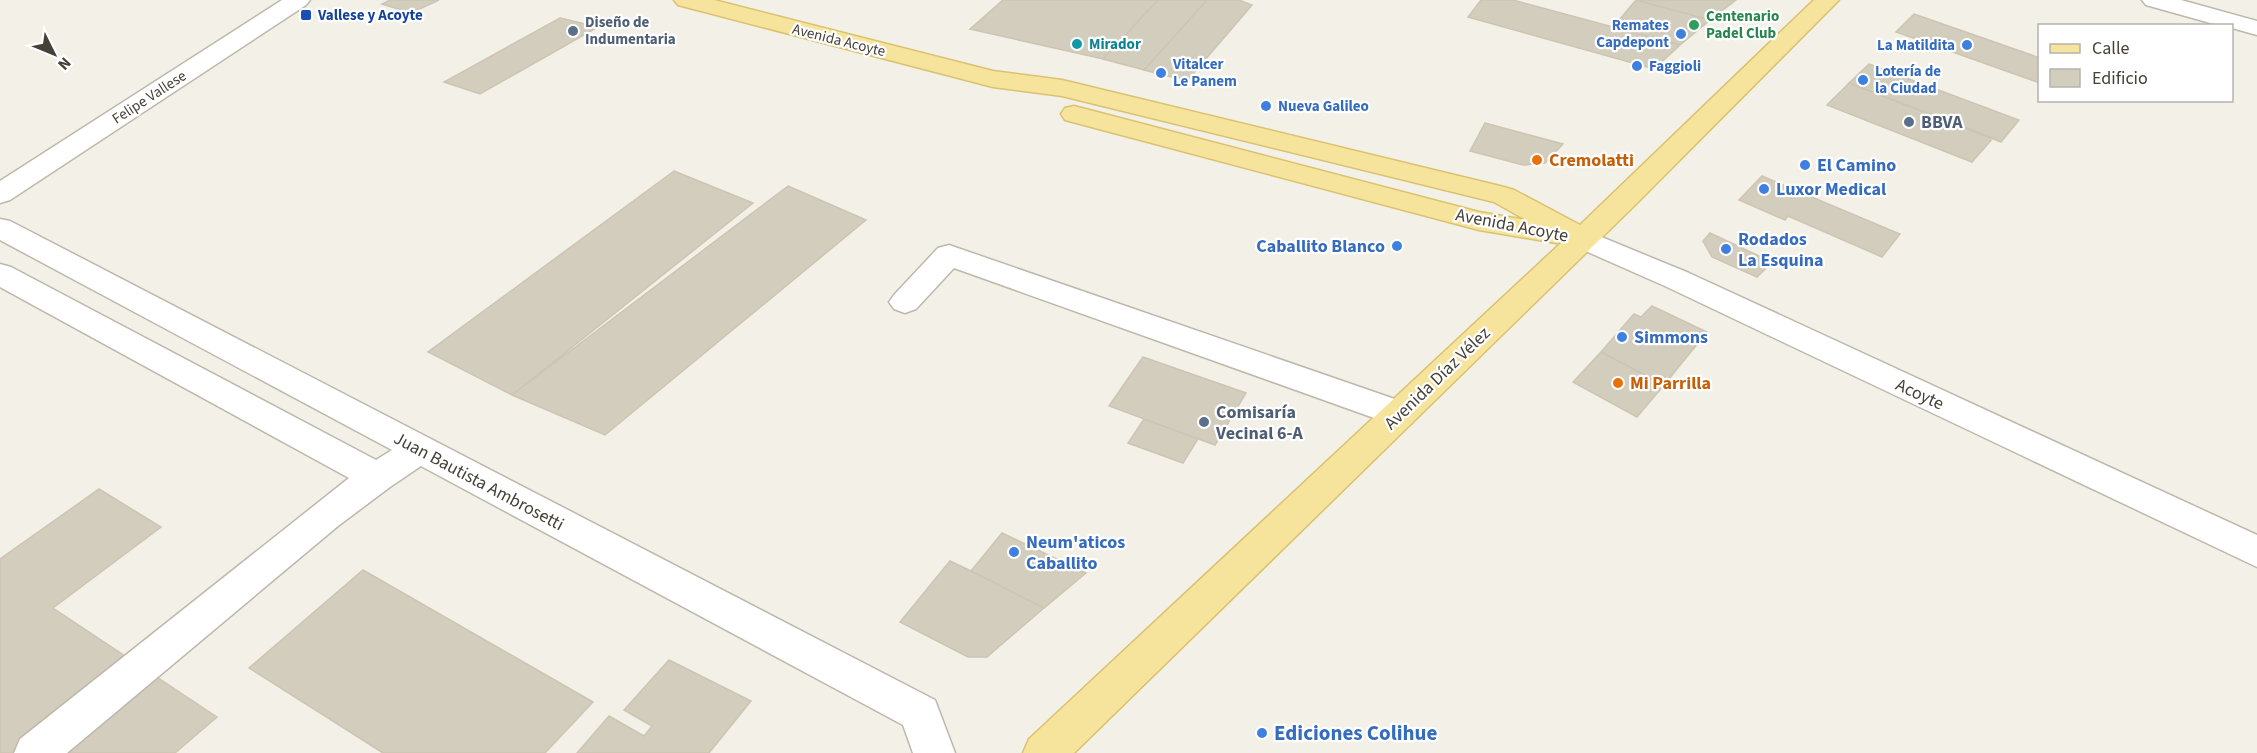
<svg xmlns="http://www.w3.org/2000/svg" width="2257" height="753" viewBox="0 0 2257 753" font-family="'Source Sans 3',sans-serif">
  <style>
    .building { fill: #d3cdbe; stroke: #cdc5b2; stroke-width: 1.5 }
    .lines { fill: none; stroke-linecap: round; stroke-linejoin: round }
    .minor-casing { stroke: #bdb8ab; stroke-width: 3 }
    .major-casing { stroke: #dac26e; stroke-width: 3 }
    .minor { fill: #fff; fill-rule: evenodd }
    .major { fill: #f6e49d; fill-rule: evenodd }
    .transit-dot { fill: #1a4fb4; stroke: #fff; stroke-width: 2 }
    .leisure-dot { fill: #2e9e5b; stroke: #fff; stroke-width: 2 }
    .service-dot { fill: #5c6f8a; stroke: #fff; stroke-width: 2 }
    .shop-dot { fill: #3f7fe0; stroke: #fff; stroke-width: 2 }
    .culture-dot { fill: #0f9aa8; stroke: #fff; stroke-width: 2 }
    .food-dot { fill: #e8710a; stroke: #fff; stroke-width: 2 }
    .labels { text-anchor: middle; stroke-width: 4.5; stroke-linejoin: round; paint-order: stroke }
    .far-transit-label { font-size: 15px; font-weight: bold; fill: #164399; stroke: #fff; text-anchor: start }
    .far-leisure-label { font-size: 15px; font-weight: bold; fill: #27864d; stroke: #fff; text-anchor: start }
    .far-service-label { font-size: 15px; font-weight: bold; fill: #4e5e75; stroke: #fff; text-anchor: start }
    .far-shop-label { font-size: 15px; font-weight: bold; fill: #366cbe; stroke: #fff; text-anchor: start }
    .far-street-label { font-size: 15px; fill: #454137; stroke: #fff }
    .far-culture-label { font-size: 15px; font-weight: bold; fill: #0d838f; stroke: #fff; text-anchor: start }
    .service-label { font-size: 18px; font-weight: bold; fill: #4e5e75; stroke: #fff; text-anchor: start }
    .food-label { font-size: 18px; font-weight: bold; fill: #c56008; stroke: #fff; text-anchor: start }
    .shop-label { font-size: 18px; font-weight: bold; fill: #366cbe; stroke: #fff; text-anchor: start }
    .street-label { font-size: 18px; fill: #454137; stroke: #fff }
    .near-shop-label { font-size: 21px; font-weight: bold; fill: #366cbe; stroke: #fff; text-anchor: start }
  </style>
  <rect width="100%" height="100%" fill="#f3f0e8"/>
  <path class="building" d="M 390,0 L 439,0 L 411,13 L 382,4 Z
    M 1003,0 L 1158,0 L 1103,59 L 970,29 Z
    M 1158,0 L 1207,0 L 1144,70 L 1103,59 Z
    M 1207,0 L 1239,0 L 1252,5 L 1187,81 L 1144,70 Z
    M 1481,0 L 1513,0 L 1680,45 L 1654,69 L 1468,17 Z
    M 1636,0 L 1736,0 L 1710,20 Z
    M 1636,0 L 1710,20 L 1680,45 L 1613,27 Z
    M 1914,14 L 2040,58 L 2040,83 L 1896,32 Z
    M 560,18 L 598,27 L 480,94 L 444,82 Z
    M 1869,64 L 2019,120 L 2001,142 L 1849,83 Z
    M 1849,83 L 1993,138 L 1972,162 L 1827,105 Z
    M 1485,123 L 1563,144 L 1545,163 L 1523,165 L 1470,151 Z
    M 674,171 L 753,203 L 512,395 L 428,352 Z
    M 1762,176 L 1900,234 L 1882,257 L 1788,216 L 1785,220 L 1739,200 Z
    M 788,186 L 866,220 L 605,435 L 512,395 Z
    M 1710,233 L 1772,262 L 1757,277 L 1712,257 L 1703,241 Z
    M 1652,306 L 1707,332 L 1664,385 L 1601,352 L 1634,314 L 1641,317 Z
    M 1601,352 L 1664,385 L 1637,417 L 1573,382 Z
    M 1143,357 L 1246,393 L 1215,445 L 1109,406 Z
    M 1144,419 L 1198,439 L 1183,463 L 1128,443 Z
    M 99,489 L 161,527 L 53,608 L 217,717 L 175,753 L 0,753 L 0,559 Z
    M 1002,533 L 1086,573 L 1044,608 L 971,571 Z
    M 950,561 L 971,571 L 1044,608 L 987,657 L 968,657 L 900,622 Z
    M 363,570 L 593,702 L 545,753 L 383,753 L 249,668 Z
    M 669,660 L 751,701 L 709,753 L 577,753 L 609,716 L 644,736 L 652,726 L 624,710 Z"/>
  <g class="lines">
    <defs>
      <path id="minor" d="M 282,0 L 310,0 L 306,5 L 10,200 L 0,203 L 0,181 Z
        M 2142,0 L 2181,0 L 2257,21 L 2257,35 L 2232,28 L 2232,26 L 2221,26 L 2146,5 Z
        M 0,219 L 10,221 L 935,700 L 955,753 L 913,753 L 903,725 L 421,466 L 390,487 L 338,526 L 67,753 L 14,753 L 20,739 L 349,478 L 0,287 L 0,264 L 11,267 L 376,460 L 392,450 L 0,240 Z
        M 1582,229 L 1689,273 L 2257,535 L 2257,567 L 1667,287 L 1572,245 L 1567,238 L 1572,231 Z
        M 949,245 L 1412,405 L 1417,414 L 1412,423 L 1400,427 L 1388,423 L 954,268 L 916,309 L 905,313 L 894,309 L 889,302 L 894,295 L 938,248 Z"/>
      <path id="major" d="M 674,0 L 714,0 L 993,71 L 1062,80 L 1504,187 L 1514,190 L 1580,225 L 1814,0 L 1839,0 L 1635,205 L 1074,753 L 1023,753 L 1029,739 L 1562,242 L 1556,243 L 1479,230 L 1065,120 L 1061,114 L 1065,108 L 1074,106 L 1479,212 L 1526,220 L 1494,202 L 1062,96 L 993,87 L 678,5 Z"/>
    </defs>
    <use href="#minor" class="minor-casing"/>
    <use href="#major" class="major-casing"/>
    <use href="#minor" class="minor"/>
    <use href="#major" class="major"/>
  </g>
  <rect class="transit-dot" x="300" y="9" width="12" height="12" rx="3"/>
  <circle class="leisure-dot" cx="1694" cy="25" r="6"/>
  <g class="service-dot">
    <circle cx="573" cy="31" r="6"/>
    <circle cx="1909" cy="122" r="6"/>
    <circle cx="1204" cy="422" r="6"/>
  </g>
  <g class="shop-dot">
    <circle cx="1681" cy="34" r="6"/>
    <circle cx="1967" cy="45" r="6"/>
    <circle cx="1637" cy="66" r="6"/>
    <circle cx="1161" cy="73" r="6"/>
    <circle cx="1863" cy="80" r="6"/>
    <circle cx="1266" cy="106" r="6"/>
    <circle cx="1805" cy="165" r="6"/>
    <circle cx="1764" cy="189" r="6"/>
    <circle cx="1397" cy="246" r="6"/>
    <circle cx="1726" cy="249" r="6"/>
    <circle cx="1622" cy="337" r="6"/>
    <circle cx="1014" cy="552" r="6"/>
    <circle cx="1262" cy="733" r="6"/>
  </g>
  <circle class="culture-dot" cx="1077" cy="44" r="6"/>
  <g class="food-dot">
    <circle cx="1537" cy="160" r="6"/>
    <circle cx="1618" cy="383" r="6"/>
  </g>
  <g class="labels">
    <g class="far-transit-label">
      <text x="318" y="20">Vallese y Acoyte</text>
    </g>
    <g class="far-leisure-label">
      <text x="1706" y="21">Centenario<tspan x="1706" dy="17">Padel Club</tspan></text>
    </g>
    <g class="far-service-label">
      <text x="585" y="27">Diseño de<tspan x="585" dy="17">Indumentaria</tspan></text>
    </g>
    <g class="far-shop-label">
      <text x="1669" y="30" text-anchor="end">Remates<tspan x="1669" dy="17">Capdepont</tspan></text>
      <text x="1955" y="50" text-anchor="end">La Matildita</text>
      <text x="1173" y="69">Vitalcer<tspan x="1173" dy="17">Le Panem</tspan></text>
      <text x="1649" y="71">Faggioli</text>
      <text x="1875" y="76">Lotería de<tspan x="1875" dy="17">la Ciudad</tspan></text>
      <text x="1278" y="111">Nueva Galileo</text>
    </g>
    <g class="far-street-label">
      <text transform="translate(839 40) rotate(14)" y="5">Avenida Acoyte</text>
      <text transform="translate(149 97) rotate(-33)" y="5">Felipe Vallese</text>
    </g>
    <g class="far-culture-label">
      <text x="1089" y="49">Mirador</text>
    </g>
    <g class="service-label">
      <text x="1921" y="128">BBVA</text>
      <text x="1216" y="418">Comisaría<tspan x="1216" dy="21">Vecinal 6-A</tspan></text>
    </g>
    <g class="food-label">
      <text x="1549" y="166">Cremolatti</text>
      <text x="1630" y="389">Mi Parrilla</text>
    </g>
    <g class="shop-label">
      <text x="1817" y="171">El Camino</text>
      <text x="1776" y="195">Luxor Medical</text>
      <text x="1738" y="245">Rodados<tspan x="1738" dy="21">La Esquina</tspan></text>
      <text x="1385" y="252" text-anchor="end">Caballito Blanco</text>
      <text x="1634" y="343">Simmons</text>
      <text x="1026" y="548">Neum'aticos<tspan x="1026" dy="21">Caballito</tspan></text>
    </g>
    <g class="street-label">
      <text transform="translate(1512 225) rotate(11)" y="6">Avenida Acoyte</text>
      <text transform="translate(1437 378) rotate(-44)" y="6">Avenida Díaz Vélez</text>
      <text transform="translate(1920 394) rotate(25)" y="6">Acoyte</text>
      <text transform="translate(479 481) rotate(28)" y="6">Juan Bautista Ambrosetti</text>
    </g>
    <g class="near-shop-label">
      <text x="1274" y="740">Ediciones Colihue</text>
    </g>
  </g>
  <rect x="2038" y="24" width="195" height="78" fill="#ffffff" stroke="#b5b3af" stroke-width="1.5"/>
  <rect x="2050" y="44" width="30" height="9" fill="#f6e49d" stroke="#b5b3af" stroke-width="1.5"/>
  <text x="2092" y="54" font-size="18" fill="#454137">Calle</text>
  <rect x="2050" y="69" width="30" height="18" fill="#d3cdbe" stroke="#b5b3af" stroke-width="1.5"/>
  <text x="2092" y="84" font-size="18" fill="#454137">Edificio</text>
  <g transform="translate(54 54) rotate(133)" stroke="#ffffff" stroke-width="4.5" paint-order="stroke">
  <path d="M0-4.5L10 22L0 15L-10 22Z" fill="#454137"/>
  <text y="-9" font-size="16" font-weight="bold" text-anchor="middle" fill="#454137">N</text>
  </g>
</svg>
